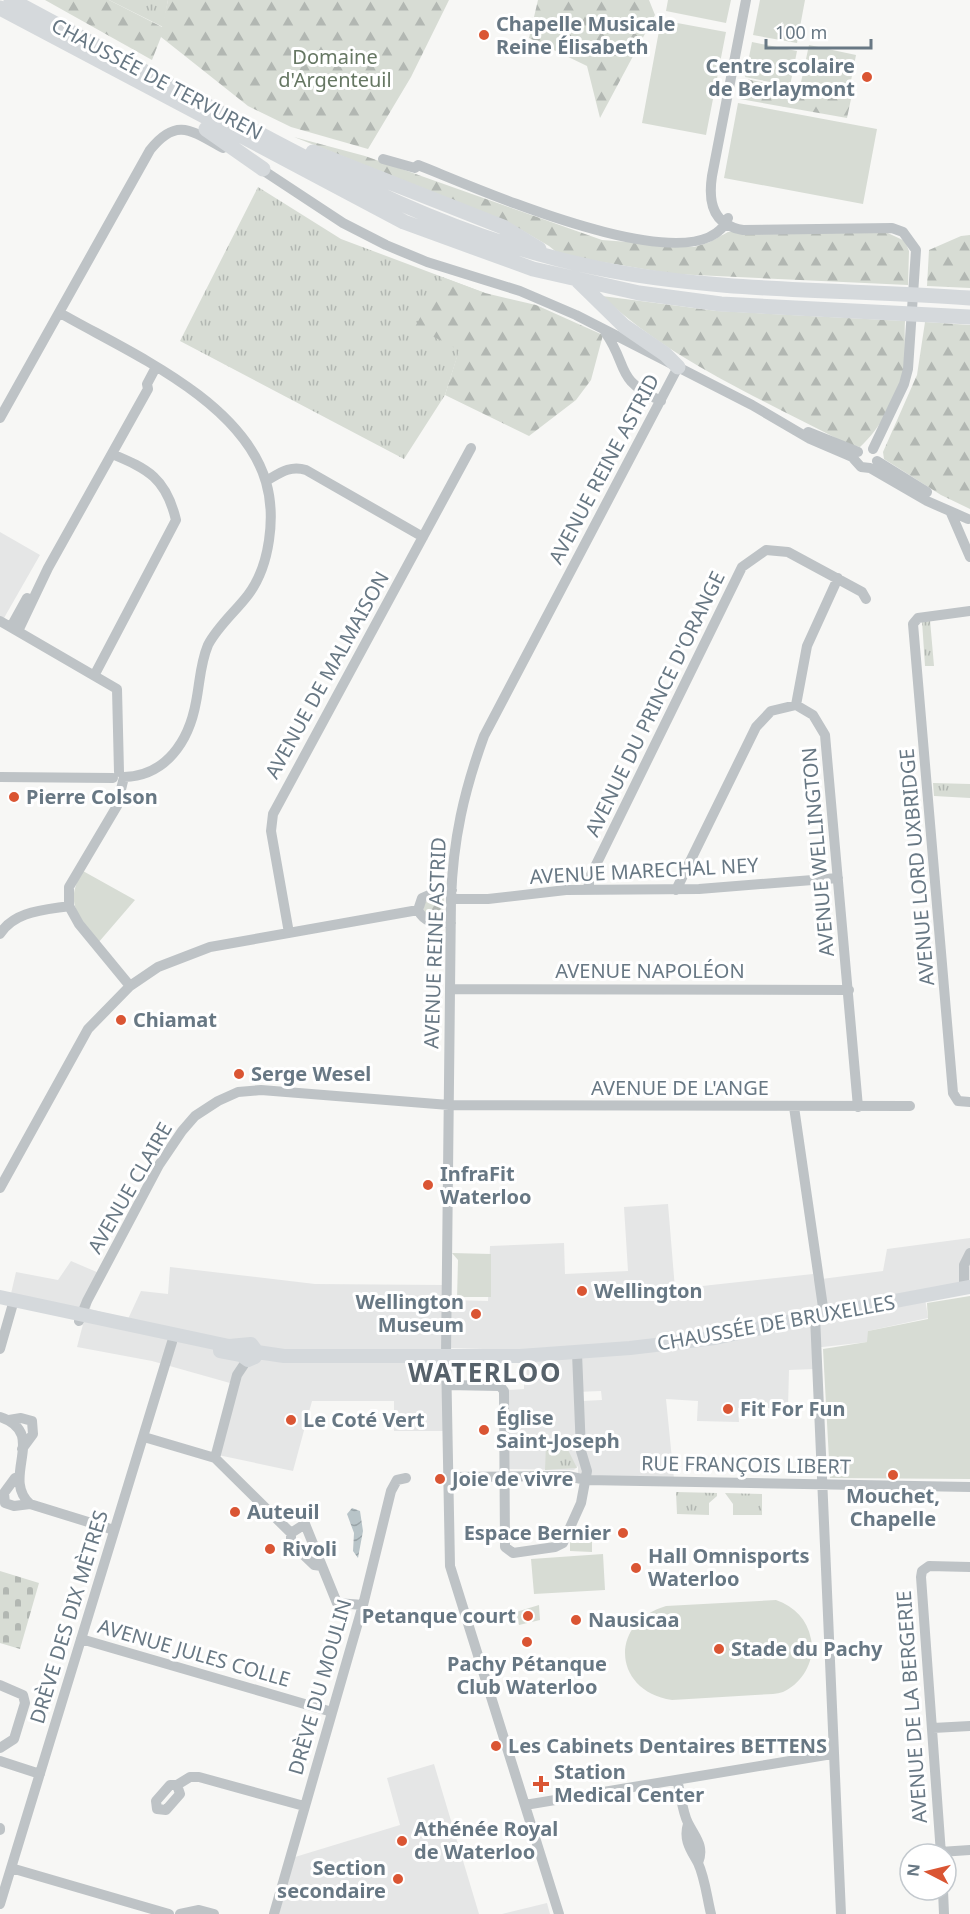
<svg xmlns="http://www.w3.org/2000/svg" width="970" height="1914" viewBox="0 0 970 1914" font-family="'Noto Sans',sans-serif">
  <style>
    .built { fill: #e5e6e6; fill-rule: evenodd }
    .grass { fill: url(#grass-tufts) }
    .forest { fill: url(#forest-firs) }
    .cemetery { fill: url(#cemetery-stones) }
    .park { fill: #d7dcd4 }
    .water { fill: url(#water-waves) }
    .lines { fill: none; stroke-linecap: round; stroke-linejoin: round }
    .minor { stroke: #bec3c6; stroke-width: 10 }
    .major { stroke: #d5d9dc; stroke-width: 14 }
    .highway { stroke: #d5d9dc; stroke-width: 15 }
    .poi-dot { fill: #da5533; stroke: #fff; stroke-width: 2 }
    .labels { text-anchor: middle; stroke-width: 6; stroke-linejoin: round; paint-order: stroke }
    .poi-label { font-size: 20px; font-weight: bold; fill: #687884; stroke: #fff; text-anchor: start }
    .park-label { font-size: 20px; fill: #667763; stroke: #fff }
    .street-label { font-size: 20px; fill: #687884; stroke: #fff }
    .district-label { font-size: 26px; font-weight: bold; letter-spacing: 1.5px; fill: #56616a; stroke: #fff }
  </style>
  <defs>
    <pattern id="grass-tufts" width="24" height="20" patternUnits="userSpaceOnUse" patternTransform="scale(1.5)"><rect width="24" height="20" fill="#d7dcd4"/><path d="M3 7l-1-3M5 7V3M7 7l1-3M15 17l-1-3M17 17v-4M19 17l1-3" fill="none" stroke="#b2b7b2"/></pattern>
    <pattern id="forest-firs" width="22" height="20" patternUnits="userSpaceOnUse" patternTransform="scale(1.5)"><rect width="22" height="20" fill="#d7dcd4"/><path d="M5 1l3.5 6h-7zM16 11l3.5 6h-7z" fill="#b2b7b2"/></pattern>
    <pattern id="cemetery-stones" width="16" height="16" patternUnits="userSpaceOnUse" patternTransform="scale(1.5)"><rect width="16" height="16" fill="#d7dcd4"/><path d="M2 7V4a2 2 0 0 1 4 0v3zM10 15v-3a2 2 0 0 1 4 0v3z" fill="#b2b7b2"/></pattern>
    <pattern id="water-waves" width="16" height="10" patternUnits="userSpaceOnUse" patternTransform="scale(1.5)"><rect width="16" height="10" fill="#b8c4c8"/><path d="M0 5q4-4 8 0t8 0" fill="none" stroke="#99a4a8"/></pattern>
  </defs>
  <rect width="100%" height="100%" fill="#f7f7f5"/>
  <path class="built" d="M 0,532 L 40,555 L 4,618 L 0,616 Z
    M 668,1204 L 675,1289 L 813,1274 L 814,1280 L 883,1271 L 887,1249 L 970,1238 L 970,1284 L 924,1292 L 928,1318 L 868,1331 L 868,1342 L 813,1348 L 815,1369 L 789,1370 L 788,1408 L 738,1408 L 739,1422 L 697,1421 L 698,1401 L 666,1399 L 674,1479 L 578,1480 L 578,1466 L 574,1470 L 508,1469 L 507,1390 L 524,1389 L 524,1383 L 521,1383 L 521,1350 L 448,1348 L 449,1300 L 488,1301 L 490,1246 L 564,1243 L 565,1274 L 628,1271 L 624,1207 ZM 601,1391 L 602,1400 L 582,1401 L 578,1459 L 577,1449 L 570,1437 L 578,1435 L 576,1392 Z
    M 71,1261 L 99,1273 L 90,1309 L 128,1319 L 141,1291 L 168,1294 L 170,1267 L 315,1284 L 445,1285 L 444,1431 L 394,1431 L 394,1401 L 312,1401 L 293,1471 L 218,1455 L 237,1385 L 152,1361 L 77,1347 L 86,1313 L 10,1298 L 16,1272 L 58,1280 Z
    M 434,1764 L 479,1914 L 279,1914 L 295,1857 L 400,1825 L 387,1778 Z
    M 547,1903 L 550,1914 L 502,1914 Z"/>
  <path class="grass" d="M 109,0 L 168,0 L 163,27 Z
    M 258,187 L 341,239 L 485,293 L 465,332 L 445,395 L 404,459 L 180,341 Z
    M 930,620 L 934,666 L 925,666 L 922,621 Z
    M 933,783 L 970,784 L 970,798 L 934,796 Z
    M 546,1444 L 566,1446 L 577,1468 L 545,1470 Z
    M 676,1492 L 717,1493 L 717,1496 L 709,1503 L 709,1515 L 677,1514 Z
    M 725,1493 L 762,1494 L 762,1515 L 733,1515 L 733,1504 Z"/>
  <path class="forest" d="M 45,0 L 109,0 L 162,27 L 168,0 L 449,0 L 411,77 L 368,149 L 291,127 L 248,106 L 161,37 L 152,60 Z
    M 538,0 L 649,0 L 655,15 L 600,118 L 587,66 L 529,38 Z
    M 745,79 L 851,99 L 847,118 L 740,99 Z
    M 294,137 L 365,156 L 602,240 L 694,247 L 710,242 L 728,232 L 879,229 L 905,241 L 909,251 L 908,285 L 674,274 L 560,255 L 549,246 L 506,221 Z
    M 970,235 L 970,288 L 927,286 L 929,250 L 961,236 Z
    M 442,277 L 485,293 L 536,305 L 603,335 L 591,380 L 576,400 L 529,436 L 445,395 L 459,350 L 415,327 Z
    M 602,296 L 717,311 L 905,321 C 904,337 906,354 904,369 C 899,396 880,429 860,447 L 849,445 C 765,400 672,362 602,296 Z
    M 925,322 L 970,325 L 970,509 L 941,495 L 884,459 L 883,452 L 917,375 Z
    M 444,896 L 443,920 L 424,915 L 423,903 L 433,897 Z"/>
  <path class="cemetery" d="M 0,1571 L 39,1583 L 20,1649 L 0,1643 Z"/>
  <path class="park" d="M 668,0 L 731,0 L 726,23 L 666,11 Z
    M 760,0 L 805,0 L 797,43 L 753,35 Z
    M 661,20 L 726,32 L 706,135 L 642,123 Z
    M 752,42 L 797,51 L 790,86 L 745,77 Z
    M 809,45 L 856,55 L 848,96 L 800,87 Z
    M 738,103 L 877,129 L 863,204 L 724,178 Z
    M 83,871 L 135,900 L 98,943 C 79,916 63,903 83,871 Z
    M 452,1253 L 491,1254 L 491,1297 L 462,1297 L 461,1304 L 453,1303 L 457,1299 L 458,1260 Z
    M 970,1296 L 970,1479 L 830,1478 L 823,1349 L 867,1342 L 868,1331 L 928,1319 L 927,1303 Z
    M 570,1540 L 592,1541 L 592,1552 L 570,1551 Z
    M 603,1554 L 605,1590 L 534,1594 L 531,1559 Z
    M 776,1600 C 795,1607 807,1619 811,1639 C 816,1660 802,1684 783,1692 C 775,1695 764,1694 755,1695 C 728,1697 700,1698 672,1700 C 613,1691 608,1623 666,1606 Z
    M 539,1605 L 540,1620 L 519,1625 L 516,1612 Z"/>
  <path class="water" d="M 352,1508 L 360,1511 L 363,1531 L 358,1558 L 353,1551 L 354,1533 L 347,1514 Z"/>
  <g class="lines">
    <path class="minor" d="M 746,0 L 712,176 C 708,202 713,225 743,230 L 892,228 L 903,232 L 916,250 L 908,369 L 904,384 L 873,449
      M 383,159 L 415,168 L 418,165 C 468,184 700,290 728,218
      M 258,167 L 343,223 L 386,245 L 427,262 L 520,291 L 576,315 L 752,405 L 810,439 L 852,457 L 861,467 L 870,468 L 927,501 L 968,519
      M 60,313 C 128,352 242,400 266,482 C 276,516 270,566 248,595 C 235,612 218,626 208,645 C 200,664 200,682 196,702 C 189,741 166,776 124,777
      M 605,332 C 630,368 613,378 661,401
      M 0,418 L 150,150 C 176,117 191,130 223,148
      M 808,432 L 858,452
      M 877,461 L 927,492
      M 266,481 C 280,473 290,465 306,470 L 423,537
      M 951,513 L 970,557
      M 970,611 L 918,618 L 913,624 L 953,1093 L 958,1101 L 970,1102
      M 0,621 L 117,689 L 119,772
      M 11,627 L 27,598
      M 18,631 L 48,568 L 148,389 L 147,384 L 156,367
      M 95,674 L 176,520 C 166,478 148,469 112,454
      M 796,705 L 813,715 L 825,735 L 858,1107
      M 796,705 L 807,646 L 838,578
      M 0,777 L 113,778
      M 124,777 L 117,806 L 69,887 L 69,906 L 79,924 L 130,986
      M 588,889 L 590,877 L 742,567 L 766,550 L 788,552 L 862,592 L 866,599
      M 676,890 L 756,727 L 771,711 L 796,705
      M 451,899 L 488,899 L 566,890 L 699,889 L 838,878
      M 451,923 C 436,923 425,924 418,910 L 422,898 L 436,892 L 452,890
      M 289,933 L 271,831 L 273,814 L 471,448
      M 0,934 C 14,911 44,910 69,906
      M 450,989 L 849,990
      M 794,1107 L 824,1314
      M 0,1188 L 88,1029 L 130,986 L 158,967 L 210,947 L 418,910
      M 964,1288 L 964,1265 L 970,1253
      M 815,1316 L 841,1914
      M 79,1321 L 87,1301 L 159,1165 L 182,1131 L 195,1116 L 218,1101 L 238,1092 L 261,1090 L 449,1105 L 910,1106
      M 0,1349 L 14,1300
      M 247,1360 L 237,1375 L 215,1458 L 291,1533
      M 447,1385 L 500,1386 L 504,1391 L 505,1547 L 513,1553 L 555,1547 L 563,1543 L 581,1503 L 587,1471 L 581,1451 L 577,1353
      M 0,1417 C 49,1433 0,1477 30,1504 L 114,1530
      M 9,1420 L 21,1418 L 32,1421 L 33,1434 L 22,1449
      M 144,1437 L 215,1458
      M 449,1477 L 568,1476 L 586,1480 L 970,1487
      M 15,1478 L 4,1493 L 5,1503 L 14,1506 L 30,1504
      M 322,1566 L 314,1565 L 291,1543 L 291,1533 L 305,1524 L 337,1603 L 363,1605
      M 81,1639 L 332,1712
      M 0,1685 L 23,1695 L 25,1703 L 14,1739 L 0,1748
      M 933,1728 L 970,1726
      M 0,1761 L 40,1774
      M 677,1780 C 681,1794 682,1811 688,1823 C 695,1837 705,1846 698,1863
      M 177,1785 L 180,1794 L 166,1810 L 157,1809 L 156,1801 L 170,1785 L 177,1785 L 190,1777 L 199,1777 L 304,1806
      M 525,1805 L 832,1754
      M 688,1824 C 683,1840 691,1850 698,1863 C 705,1878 707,1898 711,1914
      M 0,1828 L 0,1830
      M 940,1852 L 970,1850
      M 941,1854 L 921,1577 L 922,1571 L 929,1566 L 970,1567
      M 11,1868 L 169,1914
      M 943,1890 L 944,1914
      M 0,1904 L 172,1342
      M 180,1914 L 199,1910 L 214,1914
      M 274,1914 L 363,1605 L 391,1491 L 397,1480 L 406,1478
      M 559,1914 L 450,1566 L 446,1356 L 451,899 C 453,839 464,791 484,736 L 678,367"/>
    <path class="major" d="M 0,1297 L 229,1346 L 251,1344 L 257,1352
      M 220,1351 L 241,1355 L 248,1360 L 255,1357 L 257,1352
      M 257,1352 L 284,1356 L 520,1356 L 630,1348 L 715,1338 L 815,1316 L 970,1287"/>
    <path class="highway" d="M 11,0 C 78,36 144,71 210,107 C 334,175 458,240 597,268 C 719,293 846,289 970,298
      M 0,8 L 404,222 L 533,269 L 639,293 L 721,304 L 970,317
      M 206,129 L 263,169
      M 313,152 L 503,227 L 539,249
      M 578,281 L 624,326 L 665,354 L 678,367"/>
  </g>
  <g class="poi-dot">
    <circle cx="484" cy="35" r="6"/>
    <circle cx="867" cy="77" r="6"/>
    <circle cx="14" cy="797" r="6"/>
    <circle cx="121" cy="1020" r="6"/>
    <circle cx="239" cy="1074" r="6"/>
    <circle cx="428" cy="1185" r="6"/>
    <circle cx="582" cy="1291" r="6"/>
    <circle cx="476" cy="1314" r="6"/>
    <circle cx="728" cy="1409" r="6"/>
    <circle cx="291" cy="1420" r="6"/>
    <circle cx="484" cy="1430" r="6"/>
    <circle cx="893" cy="1475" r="6"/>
    <circle cx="440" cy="1479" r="6"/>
    <circle cx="235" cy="1512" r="6"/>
    <circle cx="623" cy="1533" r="6"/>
    <circle cx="270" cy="1549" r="6"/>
    <circle cx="636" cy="1568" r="6"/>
    <circle cx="528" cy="1616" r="6"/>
    <circle cx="576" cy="1620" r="6"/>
    <circle cx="527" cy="1642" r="6"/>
    <circle cx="719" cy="1649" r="6"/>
    <circle cx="496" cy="1746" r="6"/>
    <path d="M538 1775h6v6h6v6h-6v6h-6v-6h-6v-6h6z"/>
    <circle cx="402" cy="1841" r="6"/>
    <circle cx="398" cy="1879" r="6"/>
  </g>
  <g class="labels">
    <g class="poi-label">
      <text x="496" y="31">Chapelle Musicale<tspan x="496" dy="23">Reine Élisabeth</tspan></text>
      <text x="855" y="73" text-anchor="end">Centre scolaire<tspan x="855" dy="23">de Berlaymont</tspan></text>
      <text x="26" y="804">Pierre Colson</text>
      <text x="133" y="1027">Chiamat</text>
      <text x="251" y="1081">Serge Wesel</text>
      <text x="440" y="1181">InfraFit<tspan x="440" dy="23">Waterloo</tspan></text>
      <text x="594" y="1298">Wellington</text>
      <text x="464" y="1309" text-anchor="end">Wellington<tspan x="464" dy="23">Museum</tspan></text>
      <text x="740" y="1416">Fit For Fun</text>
      <text x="496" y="1425">Église<tspan x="496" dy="23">Saint-Joseph</tspan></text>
      <text x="303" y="1427">Le Coté Vert</text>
      <text x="452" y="1486">Joie de vivre</text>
      <text x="893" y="1503" text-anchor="middle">Mouchet,<tspan x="893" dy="23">Chapelle</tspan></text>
      <text x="247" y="1519">Auteuil</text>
      <text x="611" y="1540" text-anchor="end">Espace Bernier</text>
      <text x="282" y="1556">Rivoli</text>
      <text x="648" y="1563">Hall Omnisports<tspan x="648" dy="23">Waterloo</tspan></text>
      <text x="516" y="1623" text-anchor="end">Petanque court</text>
      <text x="588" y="1627">Nausicaa</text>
      <text x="731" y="1656">Stade du Pachy</text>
      <text x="527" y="1671" text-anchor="middle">Pachy Pétanque<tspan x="527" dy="23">Club Waterloo</tspan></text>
      <text x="508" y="1753">Les Cabinets Dentaires BETTENS</text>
      <text x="554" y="1779">Station<tspan x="554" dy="23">Medical Center</tspan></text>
      <text x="414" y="1836">Athénée Royal<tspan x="414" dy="23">de Waterloo</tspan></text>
      <text x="386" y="1875" text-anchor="end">Section<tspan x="386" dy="23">secondaire</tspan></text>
    </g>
    <g class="park-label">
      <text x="335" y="64">Domaine<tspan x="335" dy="23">d'Argenteuil</tspan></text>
    </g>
    <g class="street-label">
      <text transform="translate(157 79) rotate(28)" y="7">CHAUSSÉE DE TERVUREN</text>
      <text transform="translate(604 469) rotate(-62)" y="7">AVENUE REINE ASTRID</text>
      <text transform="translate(327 675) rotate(-61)" y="7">AVENUE DE MALMAISON</text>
      <text transform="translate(655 704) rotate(-64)" y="7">AVENUE DU PRINCE D'ORANGE</text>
      <text transform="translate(818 852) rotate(-95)" y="7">AVENUE WELLINGTON</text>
      <text transform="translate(917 867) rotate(-95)" y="7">AVENUE LORD UXBRIDGE</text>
      <text transform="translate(644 871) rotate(-3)" y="7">AVENUE MARECHAL NEY</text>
      <text transform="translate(435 943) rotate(-88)" y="7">AVENUE REINE ASTRID</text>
      <text x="650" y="978">AVENUE NAPOLÉON</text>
      <text x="680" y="1095">AVENUE DE L'ANGE</text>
      <text transform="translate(130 1188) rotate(-60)" y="7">AVENUE CLAIRE</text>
      <text transform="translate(776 1323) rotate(-10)" y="7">CHAUSSÉE DE BRUXELLES</text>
      <text transform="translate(746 1465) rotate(1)" y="7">RUE FRANÇOIS LIBERT</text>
      <text transform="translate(69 1617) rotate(-73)" y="7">DRÈVE DES DIX MÈTRES</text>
      <text transform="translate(194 1653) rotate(16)" y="7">AVENUE JULES COLLE</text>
      <text transform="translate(320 1687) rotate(-74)" y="7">DRÈVE DU MOULIN</text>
      <text transform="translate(912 1707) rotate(-94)" y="7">AVENUE DE LA BERGERIE</text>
    </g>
    <g class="district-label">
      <text x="485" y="1382">WATERLOO</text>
    </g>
  </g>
  <g transform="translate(928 1872) rotate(277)"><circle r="28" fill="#ffffff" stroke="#c3c9ce" stroke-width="1.5"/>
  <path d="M0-4.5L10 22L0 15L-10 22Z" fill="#da5533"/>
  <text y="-9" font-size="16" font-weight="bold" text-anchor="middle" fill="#687884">N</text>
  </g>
  <path d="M766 39v9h105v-9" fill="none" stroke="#687884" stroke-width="3"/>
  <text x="775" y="39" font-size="18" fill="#687884" stroke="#ffffff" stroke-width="4.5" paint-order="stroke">100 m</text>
</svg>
